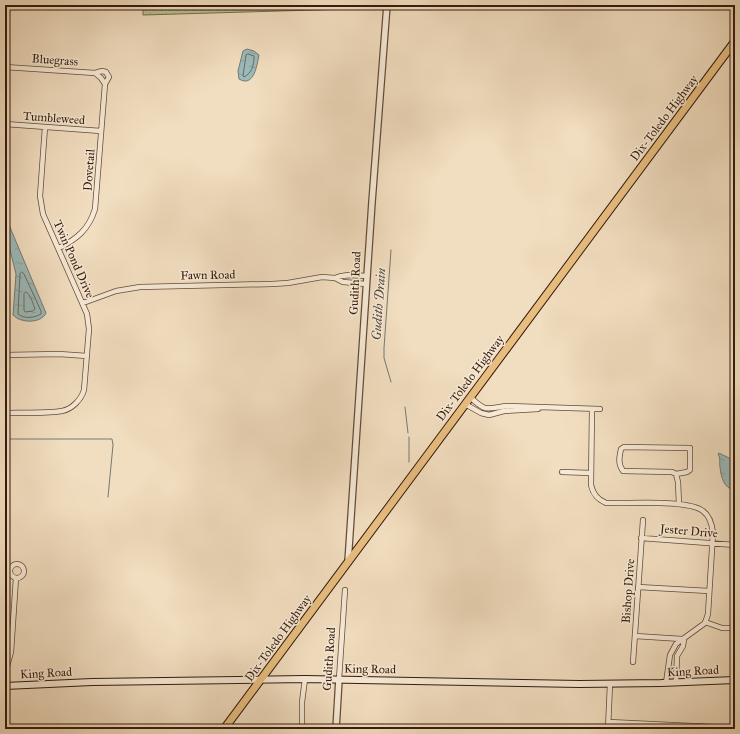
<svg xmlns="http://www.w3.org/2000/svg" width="740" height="734" viewBox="0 0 740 734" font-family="'IM FELL Great Primer',serif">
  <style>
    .park { fill: url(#park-dots); stroke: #766e50 }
    .water { fill: url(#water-ripples); stroke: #737a74 }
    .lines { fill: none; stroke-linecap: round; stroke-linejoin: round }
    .shore { stroke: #686a62; stroke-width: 1 }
    .stream { stroke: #737a74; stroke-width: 1 }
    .minor-casing { stroke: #644b39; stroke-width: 6 }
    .tertiary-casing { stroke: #644b39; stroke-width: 8 }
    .secondary-casing { stroke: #351a0c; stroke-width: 8 }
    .primary-casing { stroke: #351a0c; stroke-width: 9 }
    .minor { stroke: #f6e9d5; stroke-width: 4.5 }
    .tertiary { stroke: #f6e9d5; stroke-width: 5.5 }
    .secondary { stroke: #f6e9d5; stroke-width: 6 }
    .primary { stroke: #e8be80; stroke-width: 7 }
    .labels { text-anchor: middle; stroke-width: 3; stroke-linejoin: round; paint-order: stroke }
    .street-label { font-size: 12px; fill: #351a0c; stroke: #f6e9d5 }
    .water-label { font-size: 13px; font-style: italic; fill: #544a40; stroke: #f6e9d5 }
  </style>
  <defs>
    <pattern id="park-dots" width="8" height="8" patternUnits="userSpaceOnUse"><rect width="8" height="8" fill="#b8c294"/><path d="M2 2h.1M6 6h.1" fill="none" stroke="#9fa67e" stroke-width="1.8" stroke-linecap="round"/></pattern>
    <pattern id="water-ripples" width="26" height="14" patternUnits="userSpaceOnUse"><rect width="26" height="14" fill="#9cbab9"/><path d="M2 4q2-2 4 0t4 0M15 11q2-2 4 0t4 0" fill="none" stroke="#879f9e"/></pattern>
  </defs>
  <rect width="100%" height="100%" fill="#f1ddbf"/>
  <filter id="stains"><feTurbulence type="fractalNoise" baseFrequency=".005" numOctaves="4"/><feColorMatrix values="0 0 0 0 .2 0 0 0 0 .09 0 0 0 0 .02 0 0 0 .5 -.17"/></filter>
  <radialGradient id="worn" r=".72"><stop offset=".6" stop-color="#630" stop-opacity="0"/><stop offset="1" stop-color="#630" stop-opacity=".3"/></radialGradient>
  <path class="park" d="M 143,5 L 384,5 L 383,8 L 143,15 Z"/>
  <path class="water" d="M 247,49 L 254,51 L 259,55 C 257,65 254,88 239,79 L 238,71 L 243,51 Z
    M 5,161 L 6,168 L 6,211 L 9,225 L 46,313 C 41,324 20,323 13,315 L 16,274 L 10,250 L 5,236 Z
    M 719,453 L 735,461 L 735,490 C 724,489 721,477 720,467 C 719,462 721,459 718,454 Z"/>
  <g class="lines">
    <path class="shore" d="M 248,54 L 254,56 C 254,65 252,73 244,77 L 243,76 L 246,55 Z
      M 22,272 L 24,274 L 41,311 L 41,314 C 34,318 24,319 18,314 L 20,274 Z
      M 26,292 C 31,295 33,304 35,309 L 33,311 L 25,312 L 24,310 L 24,294 Z"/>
    <path class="stream" d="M 391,250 L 384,348 L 384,358 L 391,382
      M 405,407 L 408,433
      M 5,439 L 112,439 L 113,445 L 108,497
      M 409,462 L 409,437"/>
    <defs>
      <path id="minor" d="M 5,67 L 95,73 L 101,78 L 105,84 L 95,209 C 89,229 77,239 59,248
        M 95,73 L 102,71 L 106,72 L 109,77 L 105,84
        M 5,124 L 101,131
        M 335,278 C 345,273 357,276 367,276
        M 83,303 L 116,291 L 140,287 L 272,284 L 288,283 L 322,277 L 335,278 L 343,282 L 366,284
        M 5,355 L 59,354 L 87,356
        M 470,397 C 486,412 486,409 506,406 L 600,409
        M 465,404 L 481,413 L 489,415 L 504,411 L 538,409
        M 592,409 L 591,485 C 593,494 597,499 606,503 C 628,504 688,499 703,511 C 710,516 712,524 713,533 L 708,614 L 705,623 L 676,644 L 670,655 L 666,683
        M 5,413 C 22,412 46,414 62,411 C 72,409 81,400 84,390 L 89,329 L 87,314 L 43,214 L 40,196 L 45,127
        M 562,472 L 591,473
        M 676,474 L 687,472 L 690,470 L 690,448 L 624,447 L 621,449 C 619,458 618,464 623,471 L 672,472 L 676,474 L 678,482 L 679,504
        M 641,538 L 735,545
        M10 571a7 7 0 1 1 14 0a7 7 0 1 1-14 0Z
        M 638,587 L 709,591
        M 705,622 L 722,628 L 735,628
        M 635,636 L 682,639
        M 633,662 L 643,520
        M 5,678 L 6,670 L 11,652 L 16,578
        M 339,679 L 345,590
        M 676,682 L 677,656 L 683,646 L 684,639
        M 609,722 L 713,727 L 721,729
        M 302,729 L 302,702 L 305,679
        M 608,729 L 610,684"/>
      <path id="tertiary" d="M 348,562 L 372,202 L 387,5
        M 336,729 L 339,679"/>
      <path id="secondary" d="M 5,686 L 92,682 L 305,679 L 580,684 L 661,683 L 735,680"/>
      <path id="primary" d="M 224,729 L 735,41"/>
    </defs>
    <use href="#minor" class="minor-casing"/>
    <use href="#tertiary" class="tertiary-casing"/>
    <use href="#secondary" class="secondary-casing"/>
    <use href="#primary" class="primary-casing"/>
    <use href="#minor" class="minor"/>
    <use href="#tertiary" class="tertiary"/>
    <use href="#secondary" class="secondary"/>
    <use href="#primary" class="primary"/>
  </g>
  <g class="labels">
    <g class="street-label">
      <text transform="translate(55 60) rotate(4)" y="4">Bluegrass</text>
      <text transform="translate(54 118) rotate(4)" y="4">Tumbleweed</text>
      <text transform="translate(664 118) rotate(-53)" y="4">Dix-Toledo Highway</text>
      <text transform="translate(89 170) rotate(-86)" y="4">Dovetail</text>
      <text transform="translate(74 259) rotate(66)" y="4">Twin Pond Drive</text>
      <text transform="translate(208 275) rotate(-1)" y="4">Fawn Road</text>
      <text transform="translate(355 283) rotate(-87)" y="4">Gudith Road</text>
      <text transform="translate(470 378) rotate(-53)" y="4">Dix-Toledo Highway</text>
      <text transform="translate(689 531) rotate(5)" y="4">Jester Drive</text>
      <text transform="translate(628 591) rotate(-86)" y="4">Bishop Drive</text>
      <text transform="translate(278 638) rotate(-54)" y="4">Dix-Toledo Highway</text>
      <text transform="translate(329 659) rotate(-86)" y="4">Gudith Road</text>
      <text transform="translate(370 669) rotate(1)" y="4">King Road</text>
      <text transform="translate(693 671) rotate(-3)" y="4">King Road</text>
      <text transform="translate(46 673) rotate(-3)" y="4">King Road</text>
    </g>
    <g class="water-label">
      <text transform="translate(378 304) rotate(-86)" y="5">Gudith Drain</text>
    </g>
  </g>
  <rect width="740" height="734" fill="none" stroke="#f1ddbf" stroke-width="20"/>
  <rect x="6" y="6" width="728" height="722" fill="none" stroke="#351a0c" stroke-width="2"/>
  <rect x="10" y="10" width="720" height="714" fill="none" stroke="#351a0c"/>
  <rect width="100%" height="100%" filter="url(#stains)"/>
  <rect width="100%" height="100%" fill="url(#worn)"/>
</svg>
